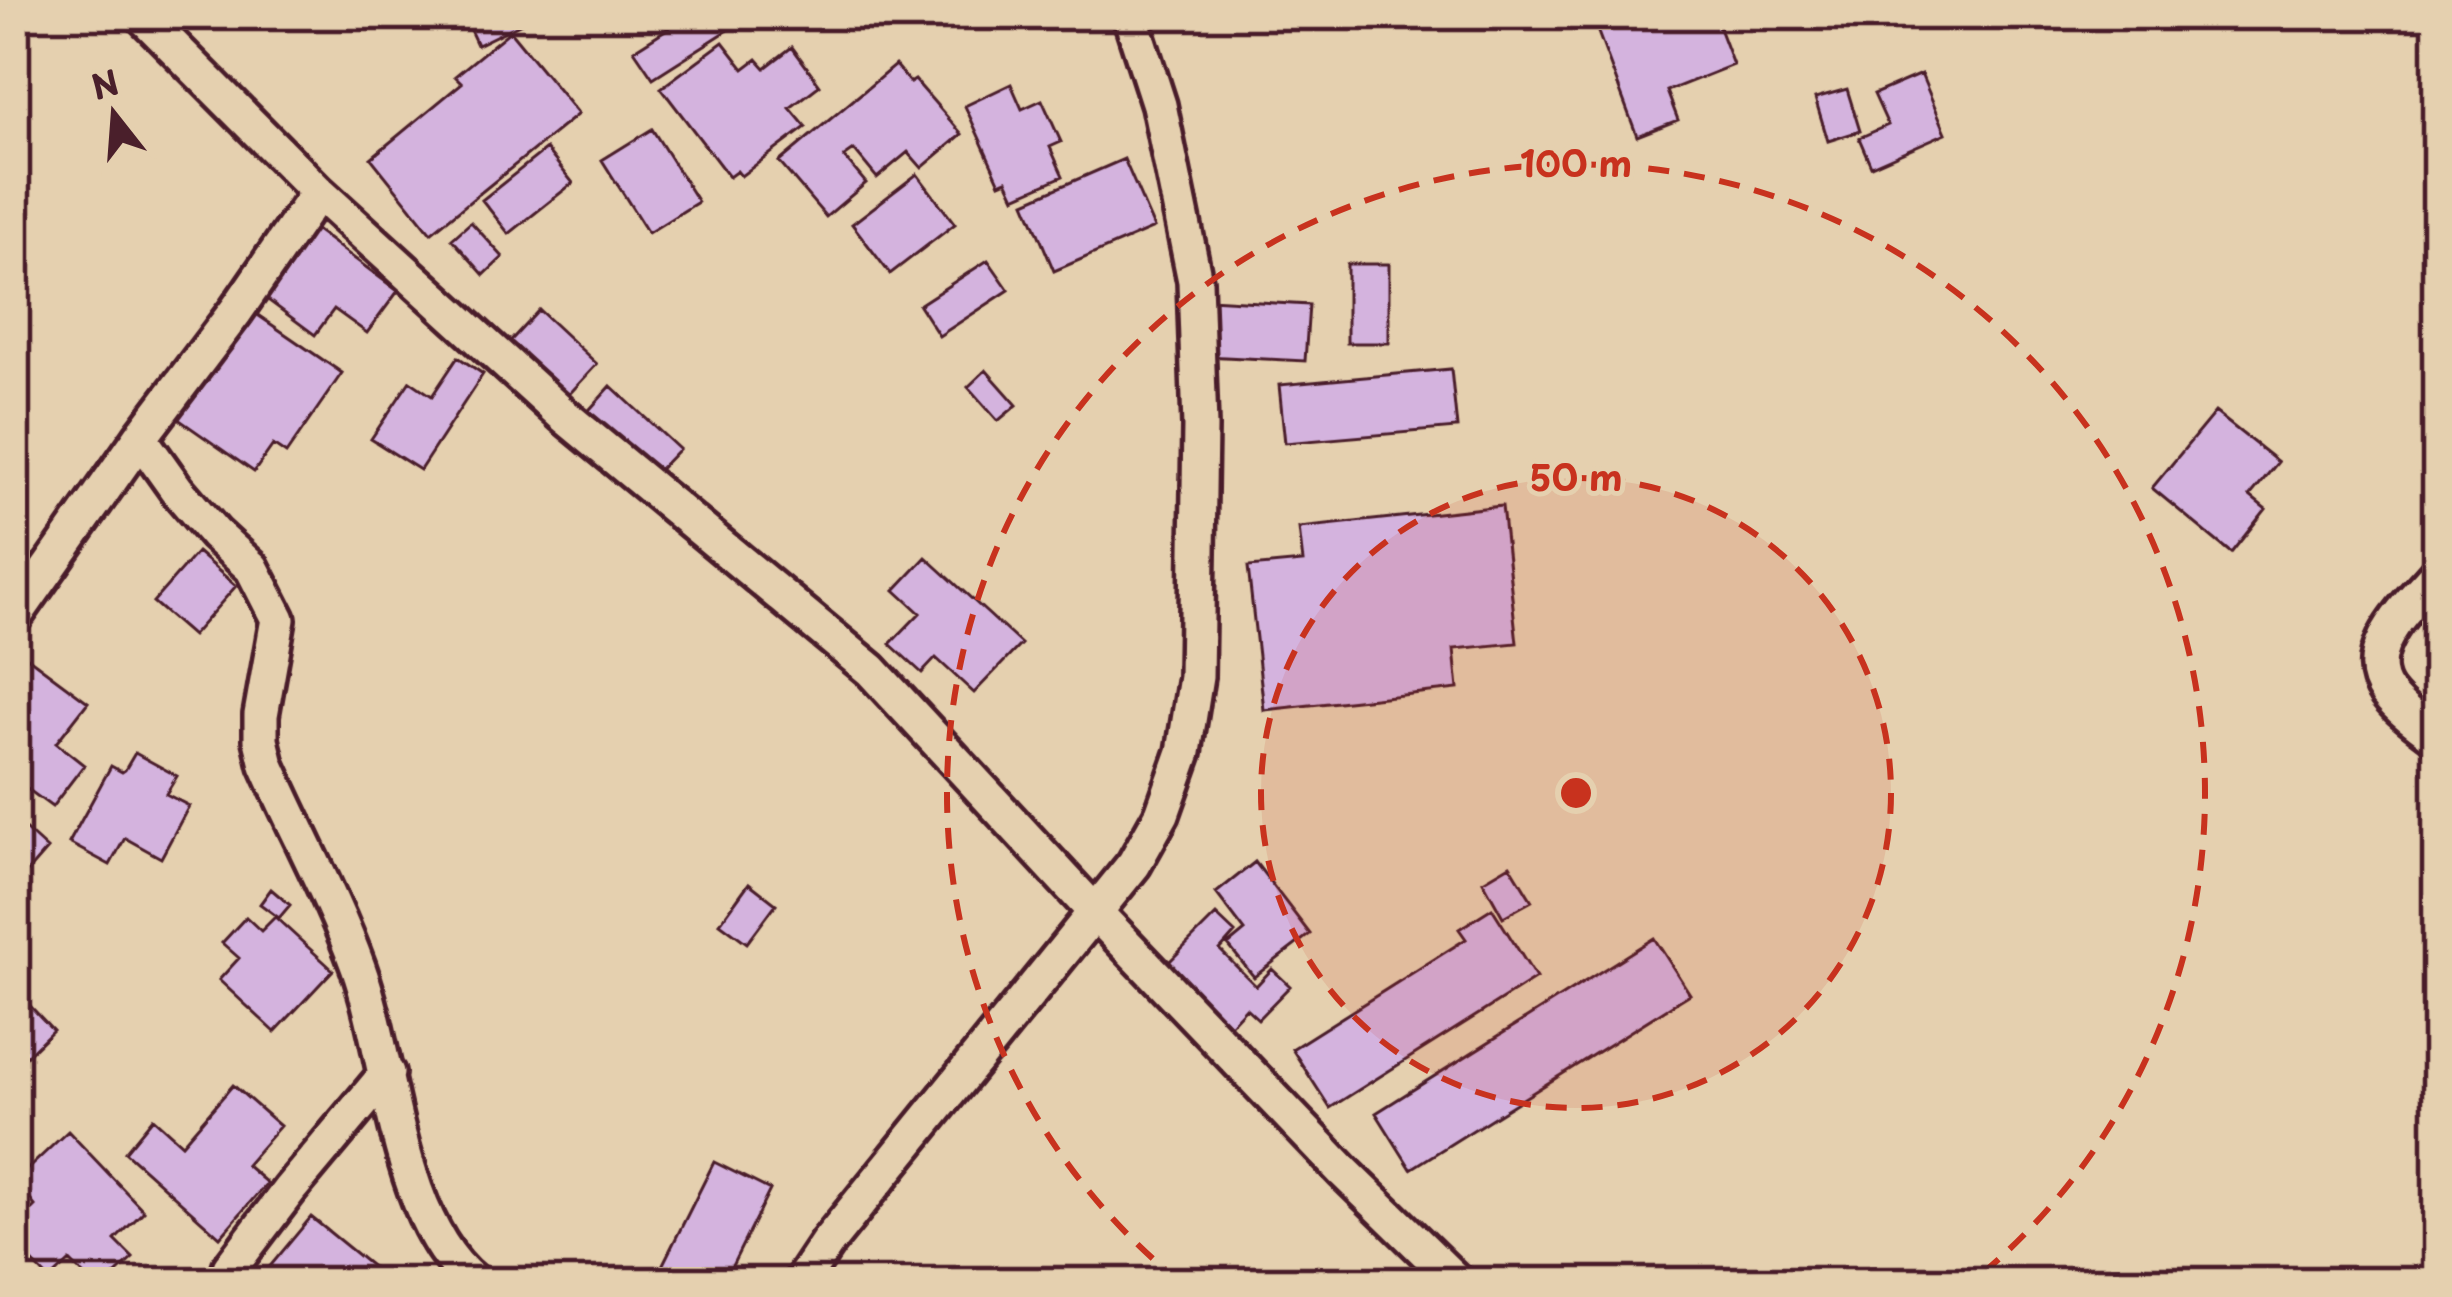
<svg xmlns="http://www.w3.org/2000/svg" width="2452" height="1297" viewBox="0 0 2452 1297" font-family="'Playpen Sans',sans-serif">
  <style>
    .building { fill: #d4b3de; stroke: #4a1f2b; stroke-width: 3 }
    .lines { fill: none; stroke-linecap: round; stroke-linejoin: round }
    .minor-casing { stroke: #4a1f2b; stroke-width: 42 }
    .minor { stroke: #e5d0af; stroke-width: 33 }
    .ring { fill: none; stroke: #c8321e; stroke-width: 6; stroke-dasharray: 21 15 }
    .centre { fill: #c8321e; stroke: #e5d0af; stroke-width: 6 }
    .ring-label { font-size: 36px; text-anchor: middle; font-weight: bold; fill: #c8321e; stroke: #e5d0af; stroke-width: 10; stroke-linejoin: round; paint-order: stroke }
  </style>
  <rect width="100%" height="100%" fill="#e5d0af"/>
  <filter id="ink" filterUnits="userSpaceOnUse"><feTurbulence type="fractalNoise" baseFrequency=".00833" numOctaves="2"/><feDisplacementMap in="SourceGraphic" scale="24" xChannelSelector="R" yChannelSelector="G"/><feConvolveMatrix kernelMatrix="1 2 1 2 8 2 1 2 1" color-interpolation-filters="sRGB"/></filter>
  <g filter="url(#ink)">
    <path class="building" d="M 463,15 L 538,15 L 477,45 Z
      M 689,15 L 752,15 L 653,78 L 634,50 Z
      M 1628,15 L 1702,15 L 1703,18 L 1714,15 L 1733,65 L 1667,91 L 1678,120 L 1637,136 L 1596,27 Z
      M 510,31 L 578,114 L 431,233 L 371,158 L 462,83 L 455,76 Z
      M 723,42 L 744,69 L 757,59 L 765,68 L 792,47 L 820,85 L 790,108 L 806,127 L 741,176 L 737,171 L 729,177 L 661,88 Z
      M 895,65 L 910,83 L 915,80 L 962,134 L 922,168 L 908,152 L 877,178 L 854,150 L 844,157 L 866,183 L 826,217 L 779,162 Z
      M 1921,74 L 1946,133 L 1871,166 L 1859,138 L 1888,125 L 1874,94 Z
      M 1011,84 L 1022,109 L 1042,100 L 1061,142 L 1050,147 L 1063,176 L 1015,197 L 1007,180 L 1000,183 L 965,106 Z
      M 1847,89 L 1860,131 L 1828,141 L 1815,98 Z
      M 652,129 L 698,202 L 648,233 L 602,160 Z
      M 546,149 L 573,183 L 509,234 L 482,200 Z
      M 1124,159 L 1154,228 L 1054,271 L 1025,202 Z
      M 917,174 L 955,224 L 890,274 L 852,224 Z
      M 471,222 L 503,257 L 484,275 L 452,239 Z
      M 308,224 L 398,291 L 367,333 L 334,309 L 315,335 L 257,292 Z
      M 988,260 L 1009,290 L 939,336 L 919,305 Z
      M 1347,264 L 1389,264 L 1389,343 L 1347,343 Z
      M 1209,299 L 1309,305 L 1305,361 L 1205,356 Z
      M 246,307 L 342,373 L 286,454 L 273,445 L 254,472 L 171,414 Z
      M 539,310 L 597,364 L 563,401 L 504,348 Z
      M 458,357 L 483,374 L 420,470 L 371,439 L 410,381 L 432,396 Z
      M 1451,369 L 1457,428 L 1285,443 L 1279,385 Z
      M 986,370 L 1017,405 L 998,421 L 968,387 Z
      M 611,386 L 679,449 L 650,479 L 582,418 Z
      M 2215,412 L 2278,462 L 2250,496 L 2266,509 L 2231,553 L 2152,488 Z
      M 1502,506 L 1517,643 L 1454,649 L 1458,689 L 1264,710 L 1248,567 L 1303,562 L 1299,528 Z
      M 197,552 L 236,586 L 192,636 L 153,602 Z
      M 926,557 L 1021,644 L 974,693 L 936,658 L 922,673 L 890,644 L 920,613 L 895,590 Z
      M 22,653 L 88,702 L 56,743 L 84,765 L 52,807 L 15,780 L 15,662 Z
      M 135,753 L 177,776 L 166,794 L 189,806 L 161,858 L 125,838 L 110,865 L 69,843 L 111,766 L 122,772 L 125,770 Z
      M 15,820 L 47,849 L 20,880 L 30,888 L 15,904 Z
      M 1255,862 L 1310,934 L 1254,977 L 1228,945 L 1245,931 L 1216,893 Z
      M 1510,865 L 1532,901 L 1503,917 L 1483,881 Z
      M 749,883 L 776,904 L 747,943 L 720,923 Z
      M 271,889 L 290,905 L 279,918 L 260,904 Z
      M 1492,908 L 1536,978 L 1330,1108 L 1292,1049 L 1466,939 L 1459,929 Z
      M 1216,915 L 1235,933 L 1220,950 L 1256,986 L 1272,969 L 1290,986 L 1258,1019 L 1246,1008 L 1230,1025 L 1167,964 Z
      M 246,917 L 261,931 L 275,917 L 333,970 L 275,1032 L 219,980 L 239,958 L 222,943 Z
      M 1654,938 L 1690,994 L 1411,1169 L 1376,1113 Z
      M 15,990 L 53,1030 L 15,1067 Z
      M 233,1085 L 280,1126 L 246,1165 L 267,1183 L 220,1237 L 125,1152 L 153,1118 L 182,1144 Z
      M 68,1131 L 144,1211 L 115,1240 L 133,1258 L 107,1282 L 91,1282 L 70,1261 L 50,1280 L 15,1244 L 15,1226 L 35,1206 L 15,1181 Z
      M 714,1162 L 770,1190 L 724,1282 L 654,1282 Z
      M 311,1217 L 391,1282 L 257,1282 Z"/>
    <g class="lines">
      <defs>
        <path id="minor" d="M 142,15 L 318,192 L 562,414 L 871,670 L 1094,911 L 1344,1172 L 1457,1282
          M 140,438 L 177,490 L 215,534 L 252,568 L 278,619 L 261,715 L 261,740 L 267,765 C 297,833 333,898 358,967 C 391,1059 396,1220 474,1282
          M 2437,573 C 2412,603 2356,650 2387,693 C 2401,711 2420,724 2437,737
          M 15,616 L 140,438 L 236,311 L 318,192
          M 230,1268 L 290,1189 L 387,1073
          M 801,1282 L 827,1243 L 1134,864 L 1162,814 L 1184,752 L 1196,677 L 1200,427 L 1195,281 L 1159,105 L 1130,15"/>
      </defs>
      <use href="#minor" class="minor-casing"/>
      <use href="#minor" class="minor"/>
    </g>
  </g>
  <circle cx="1576" cy="793" r="315" fill="#c8321e" fill-opacity=".12"/>
  <g class="ring">
    <circle cx="1576" cy="793" r="315"/>
    <path d="M1180 1282A629 629 0 1 1 1972 1282"/>
  </g>
  <circle cx="1576" cy="793" r="18" class="centre"/>
  <g class="ring-label">
    <text x="1576" y="177">100 m</text>
    <text x="1576" y="491">50 m</text>
  </g>
  <rect width="2452" height="1297" fill="none" stroke="#e5d0af" stroke-width="60"/>
  <rect x="30" y="30" width="2392" height="1237" fill="none" stroke="#4a1f2b" stroke-width="4.5" filter="url(#ink)"/>
  <g transform="translate(114 114) rotate(343)" stroke="#e5d0af" stroke-width="9" paint-order="stroke">
  <path d="M0-9L21 45L0 30L-21 45Z" fill="#4a1f2b"/>
  <text y="-18" font-size="33" font-weight="bold" text-anchor="middle" fill="#4a1f2b">N</text>
  </g>
</svg>
